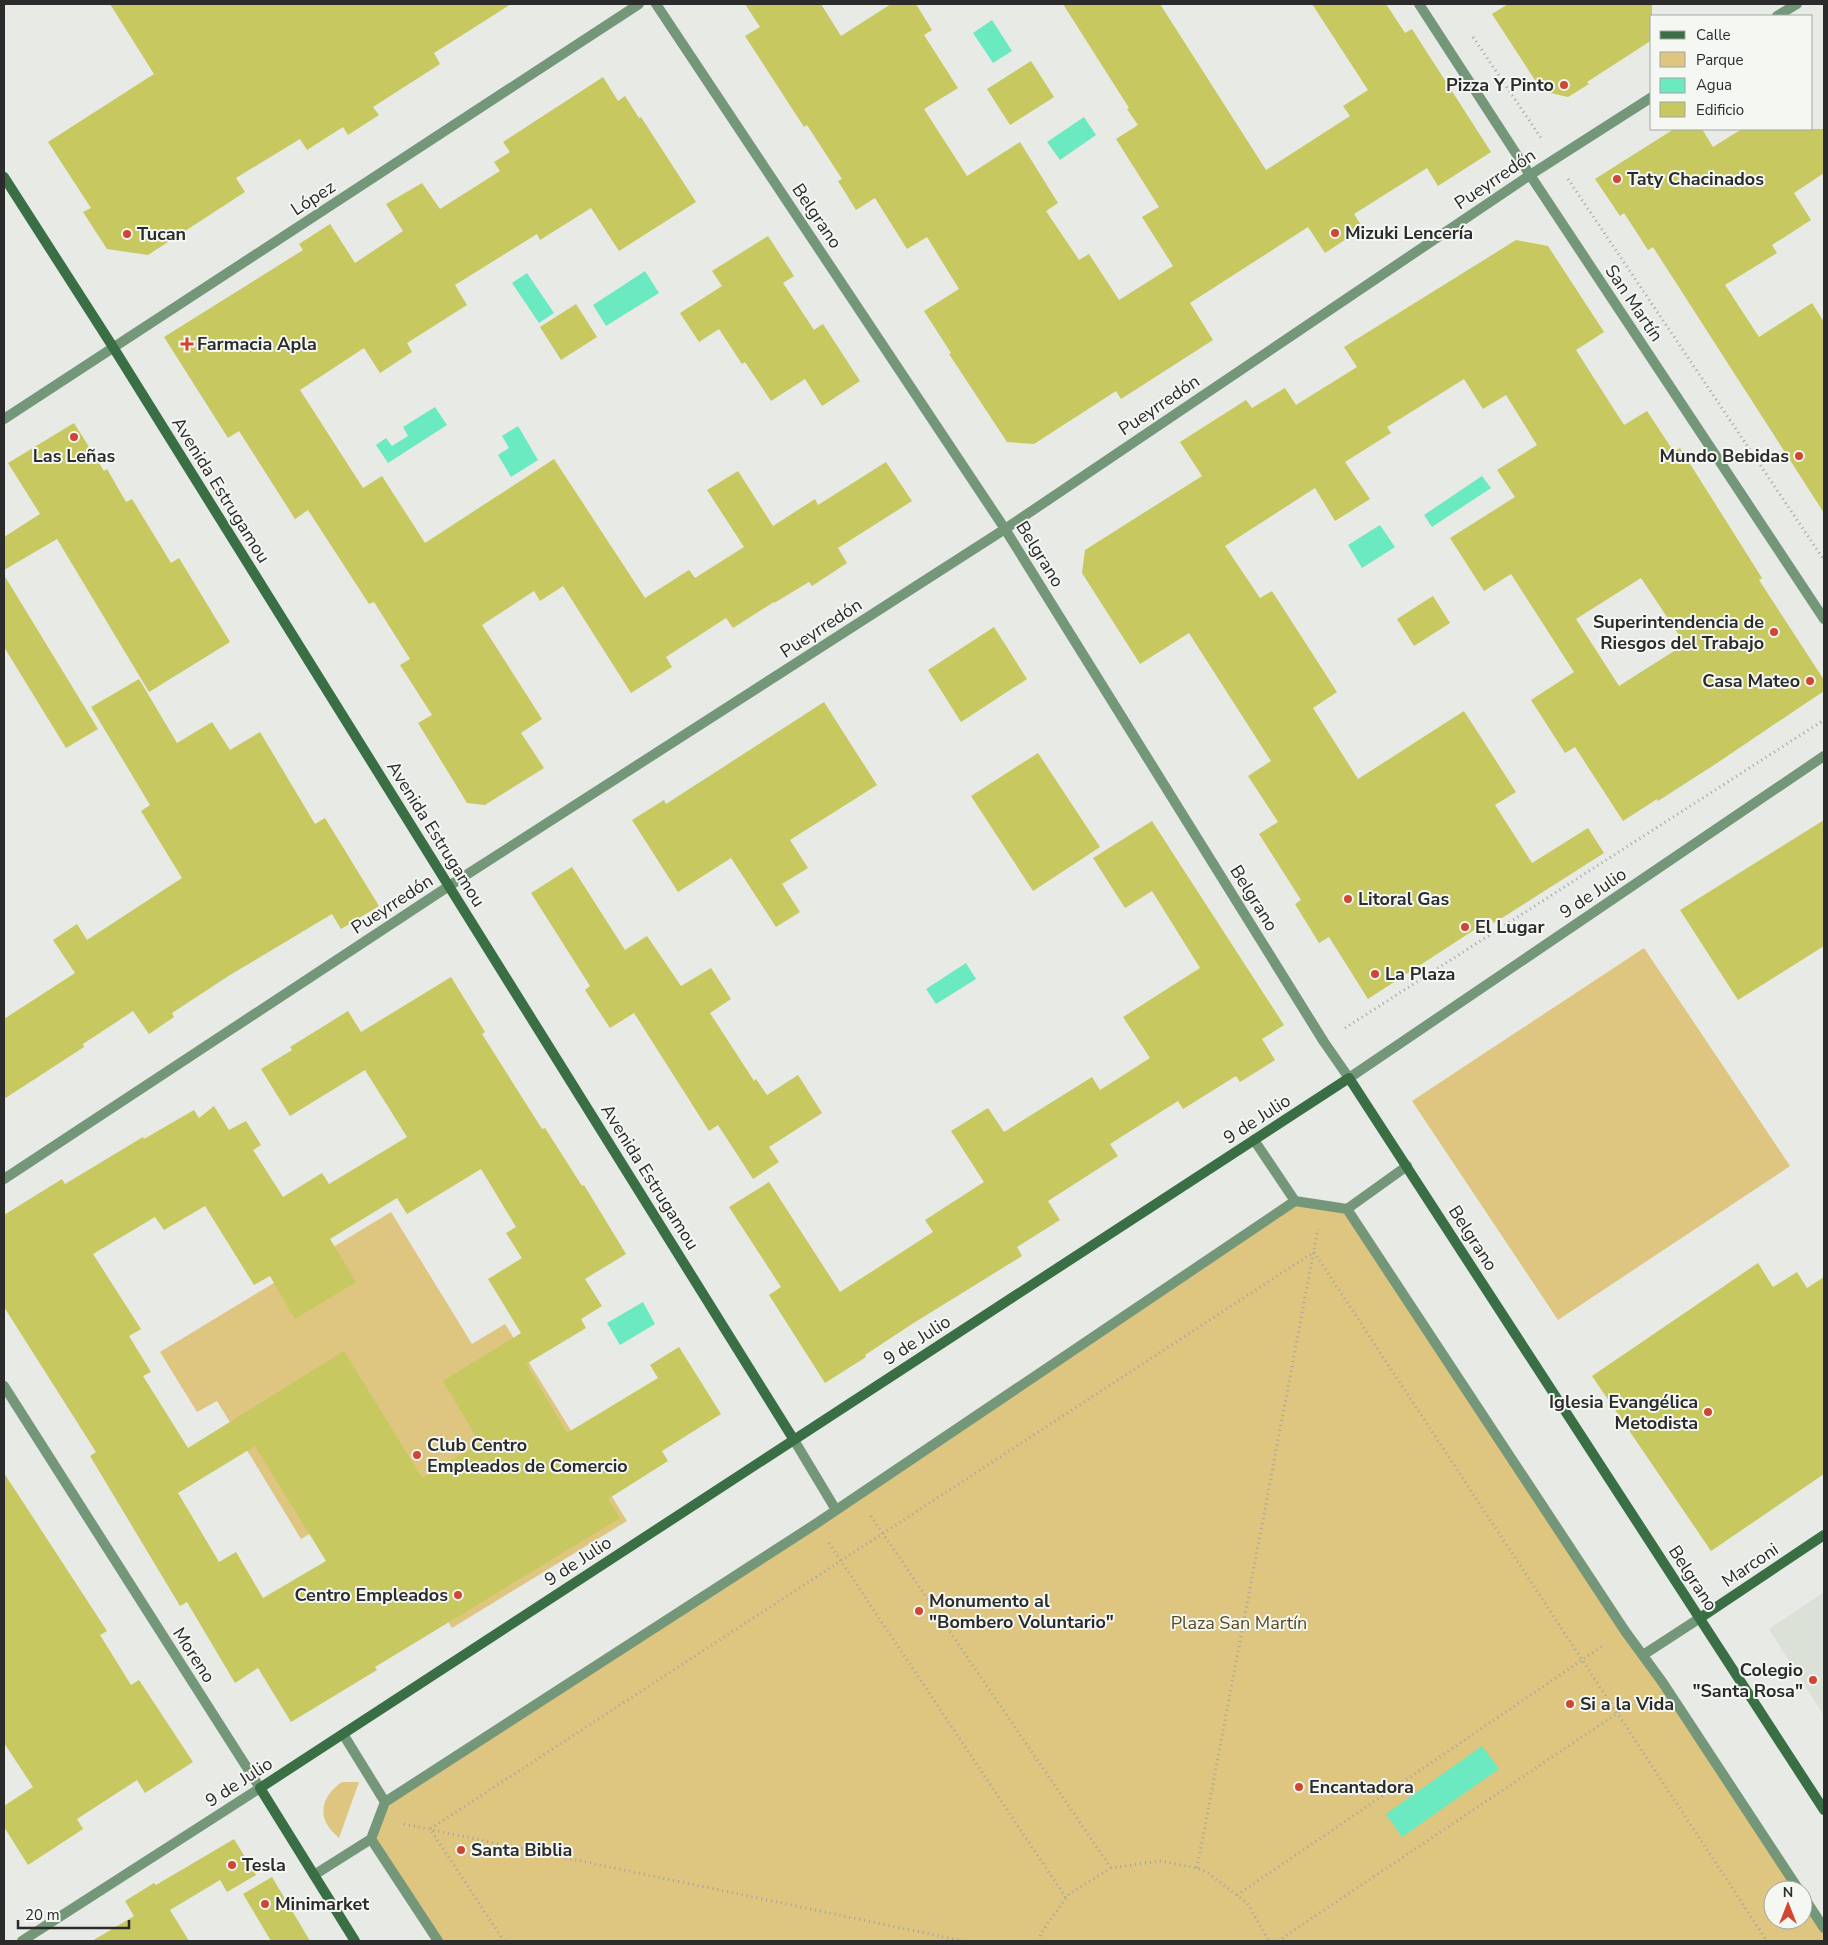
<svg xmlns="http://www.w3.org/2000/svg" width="1828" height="1945" viewBox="0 0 1828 1945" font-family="'Nunito Sans',sans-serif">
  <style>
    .built { fill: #dbe1d6 }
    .green { fill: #dec580 }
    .water { fill: #6beac1 }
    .building { fill: #c7c85f; fill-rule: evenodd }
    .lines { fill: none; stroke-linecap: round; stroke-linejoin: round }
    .path { stroke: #a3a4a2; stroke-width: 3; stroke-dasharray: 1 4; stroke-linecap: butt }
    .lane { stroke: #74977a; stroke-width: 10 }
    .street { stroke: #74977a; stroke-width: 10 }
    .secondary { stroke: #3a6f45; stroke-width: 10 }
    .poi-dot { fill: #d14533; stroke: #f5f7f3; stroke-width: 2 }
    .labels { text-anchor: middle; stroke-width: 4; stroke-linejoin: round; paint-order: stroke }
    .poi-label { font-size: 18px; font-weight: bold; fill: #2a2b2a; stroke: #f5f7f3; text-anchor: start }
    .street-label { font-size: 18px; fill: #2a2b2a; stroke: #f5f7f3 }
    .park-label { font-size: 18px; fill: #594a20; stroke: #f5f7f3 }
  </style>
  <rect width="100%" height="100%" fill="#e8eae6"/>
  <path class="built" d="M 1824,1592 L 1824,1716 L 1769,1629 Z"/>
  <path class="green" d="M 1644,948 L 1790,1166 L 1558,1320 L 1412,1101 Z
    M 1295,1201 L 1347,1209 L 1799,1890 L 1773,1890 L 1773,1920 L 1803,1920 L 1803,1896 L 1824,1928 L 1824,1941 L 438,1941 L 371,1839 L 385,1801 L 817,1523 Z
    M 391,1212 L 472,1344 L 505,1324 L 627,1521 L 452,1628 L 372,1497 L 301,1539 L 217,1401 L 197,1412 L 160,1352 Z
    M 342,1782 L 359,1782 L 339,1838 C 335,1834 330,1830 328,1826 C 317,1809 327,1792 342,1782 Z"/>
  <path class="water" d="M 992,20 L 1012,51 L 993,63 L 973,33 Z
    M 1084,117 L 1096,135 L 1060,160 L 1047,142 Z
    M 645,271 L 659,293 L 606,326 L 593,305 Z
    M 527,273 L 554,313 L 539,323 L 512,283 Z
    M 435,407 L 447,425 L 388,463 L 376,445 L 386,438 L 392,446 L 408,436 L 403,427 Z
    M 518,426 L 538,460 L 511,477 L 498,455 L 509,448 L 502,436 Z
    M 1482,476 L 1491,488 L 1432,527 L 1424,515 Z
    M 1380,525 L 1395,547 L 1362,568 L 1348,545 Z
    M 966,963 L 976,979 L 936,1004 L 926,989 Z
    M 643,1302 L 655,1324 L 620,1345 L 607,1323 Z
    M 1482,1746 L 1499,1769 L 1402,1837 L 1386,1814 Z"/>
  <path class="building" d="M 110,4 L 511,4 L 434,53 L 440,64 L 373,107 L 379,115 L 348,135 L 343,127 L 307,150 L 300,139 L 236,178 L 245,192 L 148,255 L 107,249 L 83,212 L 91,208 L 48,142 L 154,74 Z
    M 745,4 L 821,4 L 841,36 L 891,4 L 916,4 L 932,30 L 924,35 L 958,88 L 924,109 L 967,176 L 1020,142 L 1058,203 L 1046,211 L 1079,260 L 1089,254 L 1119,300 L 1173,266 L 1142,217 L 1159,207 L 1116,139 L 1138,125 L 1127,109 L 1129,108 L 1063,4 L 1160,4 L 1266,170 L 1350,116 L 1343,106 L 1368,90 L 1312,4 L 1386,4 L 1405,33 L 1412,29 L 1491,152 L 1438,186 L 1427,168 L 1354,214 L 1363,228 L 1325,253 L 1308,227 L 1190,303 L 1213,340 L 1121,399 L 1116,391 L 1034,444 L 1007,442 L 949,354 L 951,353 L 924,311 L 959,289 L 927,237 L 907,249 L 875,198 L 856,210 L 838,181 L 842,179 L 807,125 L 804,127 L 745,36 L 760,27 Z
    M 1508,4 L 1652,4 L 1652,40 L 1587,82 L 1589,84 L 1568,97 L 1542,91 L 1492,14 Z
    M 1031,61 L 1054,97 L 1010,125 L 987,89 Z
    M 603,77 L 618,101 L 625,96 L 639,118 L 641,117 L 696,202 L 619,251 L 591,208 L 540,240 L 537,234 L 455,285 L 467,305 L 407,343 L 412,352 L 380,373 L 364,348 L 300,390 L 363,488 L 382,476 L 425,543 L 554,459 L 645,598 L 689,570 L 695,578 L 744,547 L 707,490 L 738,471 L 773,526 L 815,499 L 818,505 L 886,462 L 912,501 L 838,548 L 847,563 L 812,586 L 809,582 L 774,603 L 774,602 L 733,628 L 726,618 L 666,657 L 672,667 L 631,693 L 563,586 L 540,601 L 534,591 L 482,625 L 542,719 L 521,733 L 544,768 L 485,805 L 467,803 L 418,723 L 432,715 L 400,665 L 410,659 L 374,602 L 369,604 L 308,510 L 295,519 L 239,431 L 228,438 L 164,337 L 303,250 L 299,244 L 330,224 L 355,263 L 403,231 L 386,204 L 422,183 L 440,209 L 500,171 L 494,162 L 510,152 L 503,142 Z
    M 1674,129 L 1702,129 L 1713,147 L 1742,129 L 1824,129 L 1824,173 L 1794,193 L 1811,220 L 1772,245 L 1777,253 L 1725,285 L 1759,337 L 1812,303 L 1824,322 L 1824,513 L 1653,247 L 1648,250 L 1624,213 L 1620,216 L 1595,179 Z
    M 768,236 L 794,276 L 783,283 L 814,330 L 823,324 L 860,381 L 822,406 L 805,379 L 771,401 L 745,362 L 742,364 L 719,329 L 699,342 L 680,313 L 722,286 L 712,271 Z
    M 1516,240 L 1548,246 L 1604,332 L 1576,350 L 1624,425 L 1647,411 L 1674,452 L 1680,448 L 1762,578 L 1759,580 L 1824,680 L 1824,691 L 1714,765 L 1658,801 L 1657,799 L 1623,821 L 1575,747 L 1565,753 L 1531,700 L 1574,672 L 1511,574 L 1484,591 L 1450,538 L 1515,497 L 1497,470 L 1537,445 L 1506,395 L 1483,409 L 1464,379 L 1387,427 L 1391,433 L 1345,462 L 1370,499 L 1335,521 L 1315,488 L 1225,546 L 1260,598 L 1272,591 L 1337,692 L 1313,708 L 1358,779 L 1464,711 L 1516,792 L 1495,805 L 1532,863 L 1588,828 L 1604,853 L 1494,923 L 1491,919 L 1368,999 L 1329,937 L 1319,943 L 1295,904 L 1301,900 L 1259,834 L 1278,822 L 1248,776 L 1271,761 L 1189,633 L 1140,664 L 1082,573 L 1085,550 L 1202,476 L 1180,442 L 1246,400 L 1252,408 L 1285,388 L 1296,405 L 1357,367 L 1344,347 ZM 1641,578 L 1685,644 L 1619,686 L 1576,619 Z
    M 576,304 L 597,337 L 561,360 L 540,327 Z
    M 74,423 L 104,471 L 107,469 L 126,502 L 132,499 L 171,563 L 179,558 L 230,642 L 149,692 L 57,539 L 4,570 L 4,537 L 40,514 L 8,463 Z
    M 4,575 L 98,729 L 66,748 L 4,647 Z
    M 1433,596 L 1450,623 L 1414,646 L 1397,619 Z
    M 994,627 L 1027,679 L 961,722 L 928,670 Z
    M 139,679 L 177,743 L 212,722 L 230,750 L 260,732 L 315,824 L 325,818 L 379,906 L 341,929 L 332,914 L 230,975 L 172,1013 L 174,1017 L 149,1034 L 133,1011 L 83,1044 L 84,1047 L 4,1099 L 4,1019 L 75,973 L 53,940 L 77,924 L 87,940 L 182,878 L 141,811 L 150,805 L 91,707 Z
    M 824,702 L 877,785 L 790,840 L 808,868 L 782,884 L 800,912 L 776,927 L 731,858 L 678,892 L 632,820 L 664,800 L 666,804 Z
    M 1038,753 L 1100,847 L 1033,891 L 971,796 Z
    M 1824,820 L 1824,946 L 1738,1000 L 1680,910 Z
    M 1152,821 L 1284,1025 L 1262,1039 L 1275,1060 L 1240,1082 L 1236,1076 L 1183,1109 L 1178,1101 L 1110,1144 L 1118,1156 L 1048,1201 L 1060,1220 L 1017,1247 L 1022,1256 L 912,1324 L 865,1355 L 866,1357 L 825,1383 L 769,1295 L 781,1287 L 729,1207 L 769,1182 L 840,1292 L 933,1232 L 925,1220 L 984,1182 L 951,1131 L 988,1108 L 1004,1132 L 1092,1077 L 1100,1090 L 1150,1058 L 1123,1017 L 1200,968 L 1152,891 L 1125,908 L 1093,858 Z
    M 572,867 L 625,950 L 647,936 L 681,986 L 711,968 L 731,999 L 710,1013 L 754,1081 L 756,1079 L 767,1095 L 798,1075 L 822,1113 L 769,1147 L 779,1162 L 753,1179 L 718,1125 L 709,1131 L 634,1013 L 610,1028 L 585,990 L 590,986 L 531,893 Z
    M 451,977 L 485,1032 L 482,1034 L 542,1129 L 545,1128 L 582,1186 L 584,1185 L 626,1254 L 585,1279 L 602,1306 L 581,1319 L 586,1328 L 526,1364 L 567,1433 L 658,1378 L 650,1365 L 679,1347 L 721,1414 L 662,1451 L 668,1461 L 608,1499 L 620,1518 L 375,1667 L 377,1670 L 291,1722 L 258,1668 L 235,1683 L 187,1602 L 180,1606 L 90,1456 L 96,1452 L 4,1307 L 4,1215 L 62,1179 L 65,1184 L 143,1137 L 144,1139 L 194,1110 L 199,1118 L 214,1106 L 229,1130 L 246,1121 L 261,1145 L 253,1150 L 283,1197 L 322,1173 L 329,1184 L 407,1137 L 365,1070 L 290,1116 L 261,1069 L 292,1050 L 290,1047 L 348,1011 L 361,1032 ZM 481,1169 L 516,1227 L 506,1233 L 522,1258 L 488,1279 L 521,1333 L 443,1381 L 480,1443 L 422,1478 L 344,1351 L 188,1448 L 143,1376 L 151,1372 L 129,1336 L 141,1329 L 93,1254 L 155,1217 L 164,1230 L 205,1206 L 254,1285 L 270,1276 L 295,1319 L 356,1282 L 330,1239 L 397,1198 L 407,1214 ZM 255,1446 L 326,1561 L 263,1598 L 236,1552 L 219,1562 L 178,1493 Z
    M 1758,1263 L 1773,1287 L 1797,1272 L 1807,1288 L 1824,1277 L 1824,1474 L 1711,1551 L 1592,1376 Z
    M 4,1473 L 107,1631 L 100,1635 L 131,1685 L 139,1680 L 193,1762 L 145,1793 L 137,1780 L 77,1819 L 83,1829 L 28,1865 L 4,1827 L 4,1806 L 33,1787 L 4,1743 Z
    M 234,1839 L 256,1875 L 227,1892 L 220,1880 L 170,1910 L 189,1941 L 92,1941 L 134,1916 L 125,1901 L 154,1883 L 156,1885 Z
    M 272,1877 L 310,1941 L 271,1941 L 243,1894 Z"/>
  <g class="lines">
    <path class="path" d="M 1473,37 L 1541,138
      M 1568,179 L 1824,560
      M 1345,1028 L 1824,720
      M 871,1516 L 1111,1868
      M 829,1543 L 1066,1898
      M 404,1824 L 963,1941
      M 1197,1868 L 1318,1229
      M 1237,1895 L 1604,1645
      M 504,1941 L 430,1829 L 1314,1252 L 1767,1941
      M 1039,1941 L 1041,1933 L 1069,1894 L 1111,1868 L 1160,1861 L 1197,1868 L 1208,1873 L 1247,1903 L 1269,1941
      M 1278,1941 L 1643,1696"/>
    <path class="lane" d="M 1254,1140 L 1295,1201
      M 1347,1209 L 1407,1166
      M 794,1440 L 836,1510
      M 1643,1655 L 1700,1618
      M 343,1734 L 385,1802
      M 371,1839 L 438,1941
      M 314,1875 L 371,1839 L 385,1802 L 817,1523 L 1295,1201 L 1347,1209 L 1625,1631 L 1663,1683 L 1799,1890
      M 1803,1896 L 1824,1928"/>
    <path class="street" d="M 656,4 L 1005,529 L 1324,1042 L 1349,1078 L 1824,756
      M 1419,4 L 1530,175 L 1824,619
      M 1777,16 L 1797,4
      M 4,419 L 639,4
      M 4,1179 L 449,886 L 1005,529 L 1530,175 L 1652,97
      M 4,1386 L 260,1788 L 22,1941"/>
    <path class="secondary" d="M 4,177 L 113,347 L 794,1440
      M 1700,1618 L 1824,1535
      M 355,1941 L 260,1788 L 1349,1078 L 1824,1810"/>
  </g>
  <g class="poi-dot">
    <circle cx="1564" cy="85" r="5"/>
    <circle cx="1617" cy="179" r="5"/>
    <circle cx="1335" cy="233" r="5"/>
    <circle cx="127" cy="234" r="5"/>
    <path d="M184.5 336.5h5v5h5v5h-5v5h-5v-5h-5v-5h5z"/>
    <circle cx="74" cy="437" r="5"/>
    <circle cx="1799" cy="456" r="5"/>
    <circle cx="1774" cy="632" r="5"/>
    <circle cx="1810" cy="681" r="5"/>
    <circle cx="1348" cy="899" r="5"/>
    <circle cx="1465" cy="927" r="5"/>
    <circle cx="1375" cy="974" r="5"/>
    <circle cx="1708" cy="1412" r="5"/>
    <circle cx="417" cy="1455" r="5"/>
    <circle cx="458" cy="1595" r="5"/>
    <circle cx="919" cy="1611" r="5"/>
    <circle cx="1813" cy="1680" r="5"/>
    <circle cx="1570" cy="1704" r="5"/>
    <circle cx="1299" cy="1787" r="5"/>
    <circle cx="461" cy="1850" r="5"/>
    <circle cx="232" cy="1865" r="5"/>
    <circle cx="265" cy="1904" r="5"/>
  </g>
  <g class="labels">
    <g class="poi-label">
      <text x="1554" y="91" text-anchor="end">Pizza Y Pinto</text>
      <text x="1627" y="185">Taty Chacinados</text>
      <text x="1345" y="239">Mizuki Lencería</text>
      <text x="137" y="240">Tucan</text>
      <text x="197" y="350">Farmacia Apla</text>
      <text x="74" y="462" text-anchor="middle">Las Leñas</text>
      <text x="1789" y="462" text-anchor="end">Mundo Bebidas</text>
      <text x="1764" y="628" text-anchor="end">Superintendencia de<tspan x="1764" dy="21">Riesgos del Trabajo</tspan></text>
      <text x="1800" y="687" text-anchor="end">Casa Mateo</text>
      <text x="1358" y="905">Litoral Gas</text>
      <text x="1475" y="933">El Lugar</text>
      <text x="1385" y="980">La Plaza</text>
      <text x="1698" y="1408" text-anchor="end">Iglesia Evangélica<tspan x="1698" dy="21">Metodista</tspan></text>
      <text x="427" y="1451">Club Centro<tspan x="427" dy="21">Empleados de Comercio</tspan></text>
      <text x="448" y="1601" text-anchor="end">Centro Empleados</text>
      <text x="929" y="1607">Monumento al<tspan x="929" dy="21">"Bombero Voluntario"</tspan></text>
      <text x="1803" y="1676" text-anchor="end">Colegio<tspan x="1803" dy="21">"Santa Rosa"</tspan></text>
      <text x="1580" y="1710">Si a la Vida</text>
      <text x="1309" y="1793">Encantadora</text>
      <text x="471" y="1856">Santa Biblia</text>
      <text x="242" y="1871">Tesla</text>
      <text x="275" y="1910">Minimarket</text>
    </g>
    <g class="street-label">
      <text transform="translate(1495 179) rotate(-34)" y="6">Pueyrredón</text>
      <text transform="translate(313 198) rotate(-33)" y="6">López</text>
      <text transform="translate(817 216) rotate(56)" y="6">Belgrano</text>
      <text transform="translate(1634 303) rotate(56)" y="6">San Martín</text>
      <text transform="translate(1159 405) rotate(-34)" y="6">Pueyrredón</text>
      <text transform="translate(221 490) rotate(58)" y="6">Avenida Estrugamou</text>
      <text transform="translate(1040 554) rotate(58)" y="6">Belgrano</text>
      <text transform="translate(821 628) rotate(-33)" y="6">Pueyrredón</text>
      <text transform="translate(436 834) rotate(58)" y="6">Avenida Estrugamou</text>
      <text transform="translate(1593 893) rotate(-34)" y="6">9 de Julio</text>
      <text transform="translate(1254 898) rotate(58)" y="6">Belgrano</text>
      <text transform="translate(392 904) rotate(-33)" y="6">Pueyrredón</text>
      <text transform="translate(1257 1119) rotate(-33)" y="6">9 de Julio</text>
      <text transform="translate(650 1177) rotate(58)" y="6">Avenida Estrugamou</text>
      <text transform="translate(1473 1238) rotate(57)" y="6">Belgrano</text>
      <text transform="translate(917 1340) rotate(-33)" y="6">9 de Julio</text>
      <text transform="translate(578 1561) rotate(-33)" y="6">9 de Julio</text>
      <text transform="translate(1750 1565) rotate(-34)" y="6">Marconi</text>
      <text transform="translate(1693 1578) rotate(57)" y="6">Belgrano</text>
      <text transform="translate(194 1655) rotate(57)" y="6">Moreno</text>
      <text transform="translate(239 1782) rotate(-33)" y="6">9 de Julio</text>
    </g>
    <g class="park-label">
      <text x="1239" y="1629">Plaza San Martín</text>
    </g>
  </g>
  <rect width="1828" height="1945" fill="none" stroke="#2a2b2a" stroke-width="10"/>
  <rect x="1650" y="15" width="162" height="115" fill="#f5f7f3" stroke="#a4a5a3"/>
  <rect x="1660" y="31" width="25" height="8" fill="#3a6f45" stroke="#a4a5a3"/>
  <text x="1696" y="40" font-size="15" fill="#2a2b2a">Calle</text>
  <rect x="1660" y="52" width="25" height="15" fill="#dec580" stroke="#a4a5a3"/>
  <text x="1696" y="65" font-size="15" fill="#2a2b2a">Parque</text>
  <rect x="1660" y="78" width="25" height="15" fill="#6beac1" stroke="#a4a5a3"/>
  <text x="1696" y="90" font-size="15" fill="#2a2b2a">Agua</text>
  <rect x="1660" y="102" width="25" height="15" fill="#c7c85f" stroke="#a4a5a3"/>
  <text x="1696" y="115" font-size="15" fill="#2a2b2a">Edificio</text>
  <g transform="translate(1788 1905)"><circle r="24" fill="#f5f7f3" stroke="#a4a5a3"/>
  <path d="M0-4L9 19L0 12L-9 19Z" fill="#d14533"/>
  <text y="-8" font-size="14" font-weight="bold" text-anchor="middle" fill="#2a2b2a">N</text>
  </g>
  <path d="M18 1920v8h111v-8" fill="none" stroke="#2a2b2a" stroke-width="2.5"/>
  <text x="25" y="1920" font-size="15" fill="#2a2b2a" stroke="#f5f7f3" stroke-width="4" paint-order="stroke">20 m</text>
</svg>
